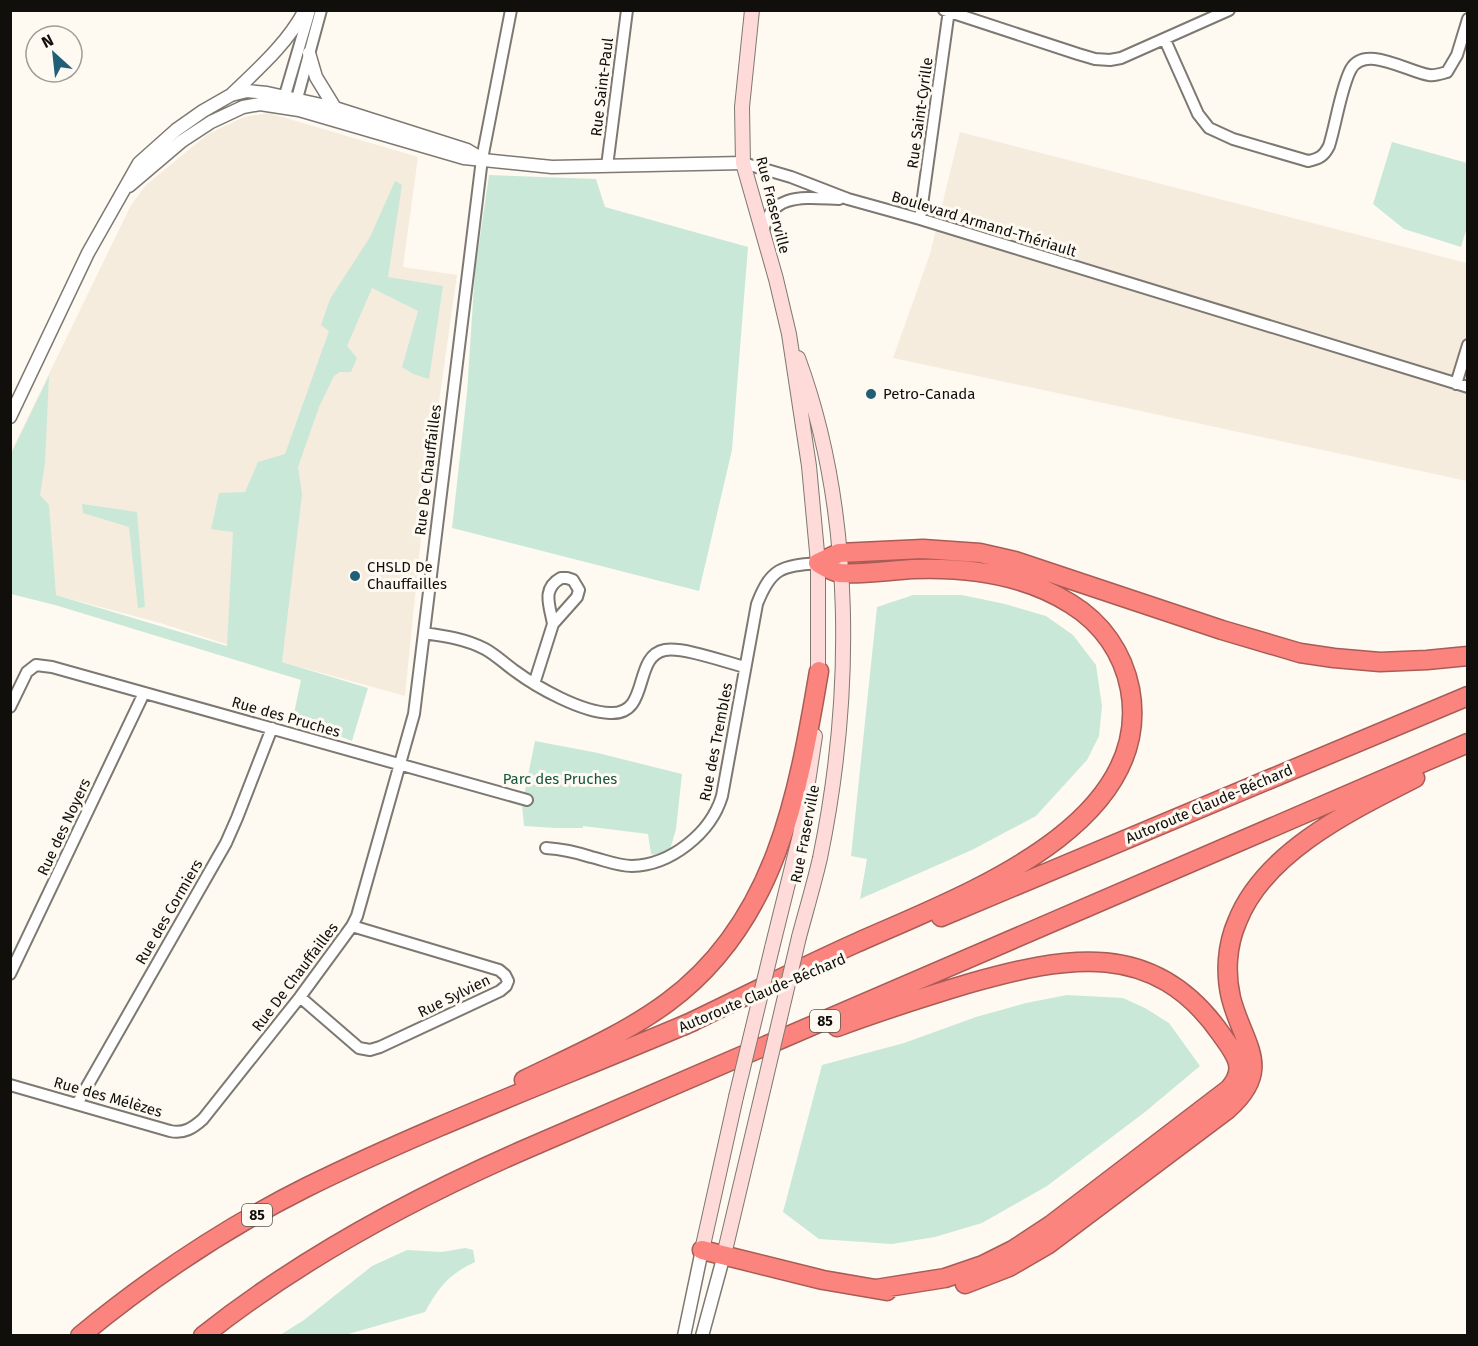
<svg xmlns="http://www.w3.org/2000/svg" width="1478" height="1346" viewBox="0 0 1478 1346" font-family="'Fira Sans',sans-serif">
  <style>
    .built { fill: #f5ecde }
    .green { fill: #cae8d8 }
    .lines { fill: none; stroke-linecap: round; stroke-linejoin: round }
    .minor-casing { stroke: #7d7972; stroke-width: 14 }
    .tertiary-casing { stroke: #7d7972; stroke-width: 15 }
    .secondary-casing { stroke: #7d7972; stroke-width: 16 }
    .motorway-casing { stroke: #a95c56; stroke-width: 21 }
    .minor { stroke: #fff; stroke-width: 10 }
    .tertiary { stroke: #fff; stroke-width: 12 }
    .secondary { stroke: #fedad8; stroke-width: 14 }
    .motorway { stroke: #fb857e; stroke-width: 18 }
    .secondary-bridge-casing { stroke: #7d7972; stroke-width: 16; stroke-linecap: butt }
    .secondary-bridge { stroke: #fedad8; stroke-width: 14 }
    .poi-dot { fill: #215f76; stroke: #fefaf2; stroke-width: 2 }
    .labels { text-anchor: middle; stroke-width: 6; stroke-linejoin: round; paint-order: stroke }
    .shield { fill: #fefaf2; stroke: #575651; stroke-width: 1.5 }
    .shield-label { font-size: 14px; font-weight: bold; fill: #100f0c }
    .street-label { font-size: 15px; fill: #100f0c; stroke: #fefaf2 }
    .poi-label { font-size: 15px; fill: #100f0c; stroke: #fefaf2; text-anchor: start }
    .park-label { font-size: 15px; fill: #13573c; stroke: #fefaf2 }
  </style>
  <rect width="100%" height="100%" fill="#fefaf2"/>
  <path class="built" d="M 269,113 L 418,157 L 403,267 L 457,275 L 424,508 L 405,696 L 282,662 L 160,623 L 56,595 L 11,587 L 10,454 L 131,205 L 146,185 L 208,134 L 244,117 Z
    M 960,132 L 1467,263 L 1467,481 L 893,358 L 930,254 Z"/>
  <path class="green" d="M 1392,142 L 1467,163 L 1467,227 L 1461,247 L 1404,229 L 1373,204 Z
    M 489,175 L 596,179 L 605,207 L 748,247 L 732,450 L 699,591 L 452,528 L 467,393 L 475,271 Z
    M 395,181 L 402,185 L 388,277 L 443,286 L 429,379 L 413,374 L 402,367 L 418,311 L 372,288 L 347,346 L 357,358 L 351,372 L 340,372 L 334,376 L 319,407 L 298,467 L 302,494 L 282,662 L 368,688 L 352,741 L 293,718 L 301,680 L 55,605 L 11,594 L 11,454 L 49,376 L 45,463 L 40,495 L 49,505 L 56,595 L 227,646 L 233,532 L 211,529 L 219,493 L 245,492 L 258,462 L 285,454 L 329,331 L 321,325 L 330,299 L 370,237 Z
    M 82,504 L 137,512 L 145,607 L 138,608 L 129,527 L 83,513 Z
    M 913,595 L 962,595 L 1005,604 L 1046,616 L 1073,635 L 1096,665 L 1102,706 L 1099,736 L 1087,760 L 1036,816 L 972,850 L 860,899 L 867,859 L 851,856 L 877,607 Z
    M 535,741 L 598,753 L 682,774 L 676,829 L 670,850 L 659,855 L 651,854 L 648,834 L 583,826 L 583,828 L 555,828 L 524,826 L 522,805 Z
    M 1067,995 L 1123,998 L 1145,1008 L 1169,1023 L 1200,1066 L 1145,1112 L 1047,1186 L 982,1223 L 935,1237 L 892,1244 L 819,1239 L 783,1212 L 822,1065 L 904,1043 L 976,1017 L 1026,1003 Z
    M 465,1248 L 473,1250 L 475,1262 C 449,1274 439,1287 425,1312 L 345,1335 L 280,1335 L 304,1320 L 372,1266 L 407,1250 L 442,1252 Z"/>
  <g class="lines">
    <defs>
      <path id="minor" d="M 944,10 L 1078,54 L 1095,59 L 1110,60 L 1121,58 L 1229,10
        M 1165,40 L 1198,114 L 1209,128 L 1233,139 L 1308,161 C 1319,159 1324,156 1329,146 C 1336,124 1341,87 1351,69 C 1365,44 1408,72 1429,75 C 1435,76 1440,74 1447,72 L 1457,55 L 1468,19
        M 283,102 L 310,10
        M 295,106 L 321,10
        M 743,163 L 791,177 L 848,199 L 920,219 L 1468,387
        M 607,166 L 627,10
        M 920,219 L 949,10
        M 763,233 C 769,191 808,198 839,199
        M 1456,384 L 1468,345
        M 561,578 L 567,578 L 573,580 L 579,590 L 577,597 L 553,624 C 550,606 541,589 561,578 Z
        M 424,633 C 445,636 466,639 485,649 C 496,655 505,664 515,671 C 538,688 581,712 610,713 C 651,715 632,656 665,650 C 684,647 725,662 745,667
        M 534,684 L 553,624
        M 10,707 L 27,672 L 36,665 L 52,667 L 527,800
        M 546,848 C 561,849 576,852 591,857 C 604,860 618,866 632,866 C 671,865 711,833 722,796 L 757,604 C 771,568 781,566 818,563
        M 10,974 L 144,693
        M 300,997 L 359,1048 L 370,1050 L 380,1047 L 500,991 L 506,986 L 508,981 L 505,975 L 499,970 L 352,926
        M 10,1085 L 170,1131 C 184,1134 193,1128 203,1119 L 300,997 L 352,926 L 357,916 L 414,714 L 482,159 L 511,10
        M 77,1104 L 226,843 L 237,818 L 272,728"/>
      <path id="tertiary" d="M 309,53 L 316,77 L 335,108
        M 231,95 C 258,69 287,44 305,10
        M 129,186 L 182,141 L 211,122 L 243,107 L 260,104 L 299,110 L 464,158 L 552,167 L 743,163
        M 10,417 L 88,253 L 139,163 L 176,130 L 203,111 L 231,95 L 247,91 L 267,93 L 335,108 L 467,150 L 482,159
        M 684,1336 L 702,1250
        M 702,1336 L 724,1255"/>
      <path id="secondary" d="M 752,10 L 742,107 L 743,163 L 776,279 L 789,334 L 809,466 L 818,563 L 818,681
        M 798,358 C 855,513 853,698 820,858 C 814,884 806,911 799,937
        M 772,948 L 800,835 L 815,736
        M 702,1250 L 736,1097
        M 724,1255 L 764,1086"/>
      <path id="motorway" d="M 941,917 L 1468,696
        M 683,1026 C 740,999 796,970 854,944 C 953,899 1156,829 1130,689 C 1123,653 1102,623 1071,604 C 1024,574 968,567 913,569 C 892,570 860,575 840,573 C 833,572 825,567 818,563 L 839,553 L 923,549 L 980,553 L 1015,561 L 1222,630 L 1300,653 L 1334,658 L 1380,662 L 1427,660 L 1468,656
        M 837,1027 C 880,1011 924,997 967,984 C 1066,956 1154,938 1221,1034 C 1235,1054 1248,1068 1229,1089 L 1051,1225 L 1013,1250 L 983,1265 L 945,1278 L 876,1289
        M 524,1080 C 573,1056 625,1034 668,1002 C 776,922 798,795 819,671
        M 702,1250 L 823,1280 L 887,1291
        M 965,1284 L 1009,1267 L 1047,1245 L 1228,1109 C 1274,1068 1243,1045 1231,998 C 1225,973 1227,945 1237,922 C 1264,852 1352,810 1415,778
        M 80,1336 C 149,1279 227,1227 307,1187 C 433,1125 565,1076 694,1021
        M 203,1336 C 301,1258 411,1199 526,1149 L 1468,743"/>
    </defs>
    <use href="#minor" class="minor-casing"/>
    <use href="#tertiary" class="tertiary-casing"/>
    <use href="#secondary" class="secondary-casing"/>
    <use href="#motorway" class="motorway-casing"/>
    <use href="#minor" class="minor"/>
    <use href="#tertiary" class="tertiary"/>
    <use href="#secondary" class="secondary"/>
    <use href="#motorway" class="motorway"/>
    <defs>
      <path id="secondary-bridge" d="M 764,1086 L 799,937
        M 736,1097 L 772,948"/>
    </defs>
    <use href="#secondary-bridge" class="secondary-bridge-casing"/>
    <use href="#secondary-bridge" class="secondary-bridge"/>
  </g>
  <g class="poi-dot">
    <circle cx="871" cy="394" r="6"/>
    <circle cx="355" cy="576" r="6"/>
  </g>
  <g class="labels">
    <g class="shield">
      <rect x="810" y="1010" width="30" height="22" rx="4.5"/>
      <rect x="242" y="1204" width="30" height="22" rx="4.5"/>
    </g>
    <g class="shield-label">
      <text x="825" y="1026">85</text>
      <text x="257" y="1220">85</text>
    </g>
    <g class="street-label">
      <text transform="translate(602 87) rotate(-83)" y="5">Rue Saint-Paul</text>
      <text transform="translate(920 113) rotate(-82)" y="5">Rue Saint-Cyrille</text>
      <text transform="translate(773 205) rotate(76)" y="5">Rue Fraserville</text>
      <text transform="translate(984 224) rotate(17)" y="5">Boulevard Armand-Thériault</text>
      <text transform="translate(428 470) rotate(-83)" y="5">Rue De Chauffailles</text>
      <text transform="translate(286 717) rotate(16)" y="5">Rue des Pruches</text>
      <text transform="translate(716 742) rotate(-79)" y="5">Rue des Trembles</text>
      <text transform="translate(1209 804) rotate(-23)" y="5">Autoroute Claude-Béchard</text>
      <text transform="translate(64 827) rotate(-65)" y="5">Rue des Noyers</text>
      <text transform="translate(805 834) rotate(-79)" y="5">Rue Fraserville</text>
      <text transform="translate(169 912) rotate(-60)" y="5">Rue des Cormiers</text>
      <text transform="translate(295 977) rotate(-53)" y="5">Rue De Chauffailles</text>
      <text transform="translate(762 993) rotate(-23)" y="5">Autoroute Claude-Béchard</text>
      <text transform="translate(454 996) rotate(-26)" y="5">Rue Sylvien</text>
      <text transform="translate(108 1097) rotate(16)" y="5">Rue des Mélèzes</text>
    </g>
    <g class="poi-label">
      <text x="883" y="399">Petro-Canada</text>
      <text x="367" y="572">CHSLD De<tspan x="367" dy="17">Chauffailles</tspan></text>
    </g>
    <g class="park-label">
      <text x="560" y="784">Parc des Pruches</text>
    </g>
  </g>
  <rect width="1478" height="1346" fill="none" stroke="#100f0c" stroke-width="24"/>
  <g transform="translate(54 54) rotate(333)"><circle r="28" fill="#fefaf2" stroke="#9f9c96" stroke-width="1.5"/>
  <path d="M0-4.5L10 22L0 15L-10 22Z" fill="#215f76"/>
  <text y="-9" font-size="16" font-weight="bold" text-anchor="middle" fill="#100f0c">N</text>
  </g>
</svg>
